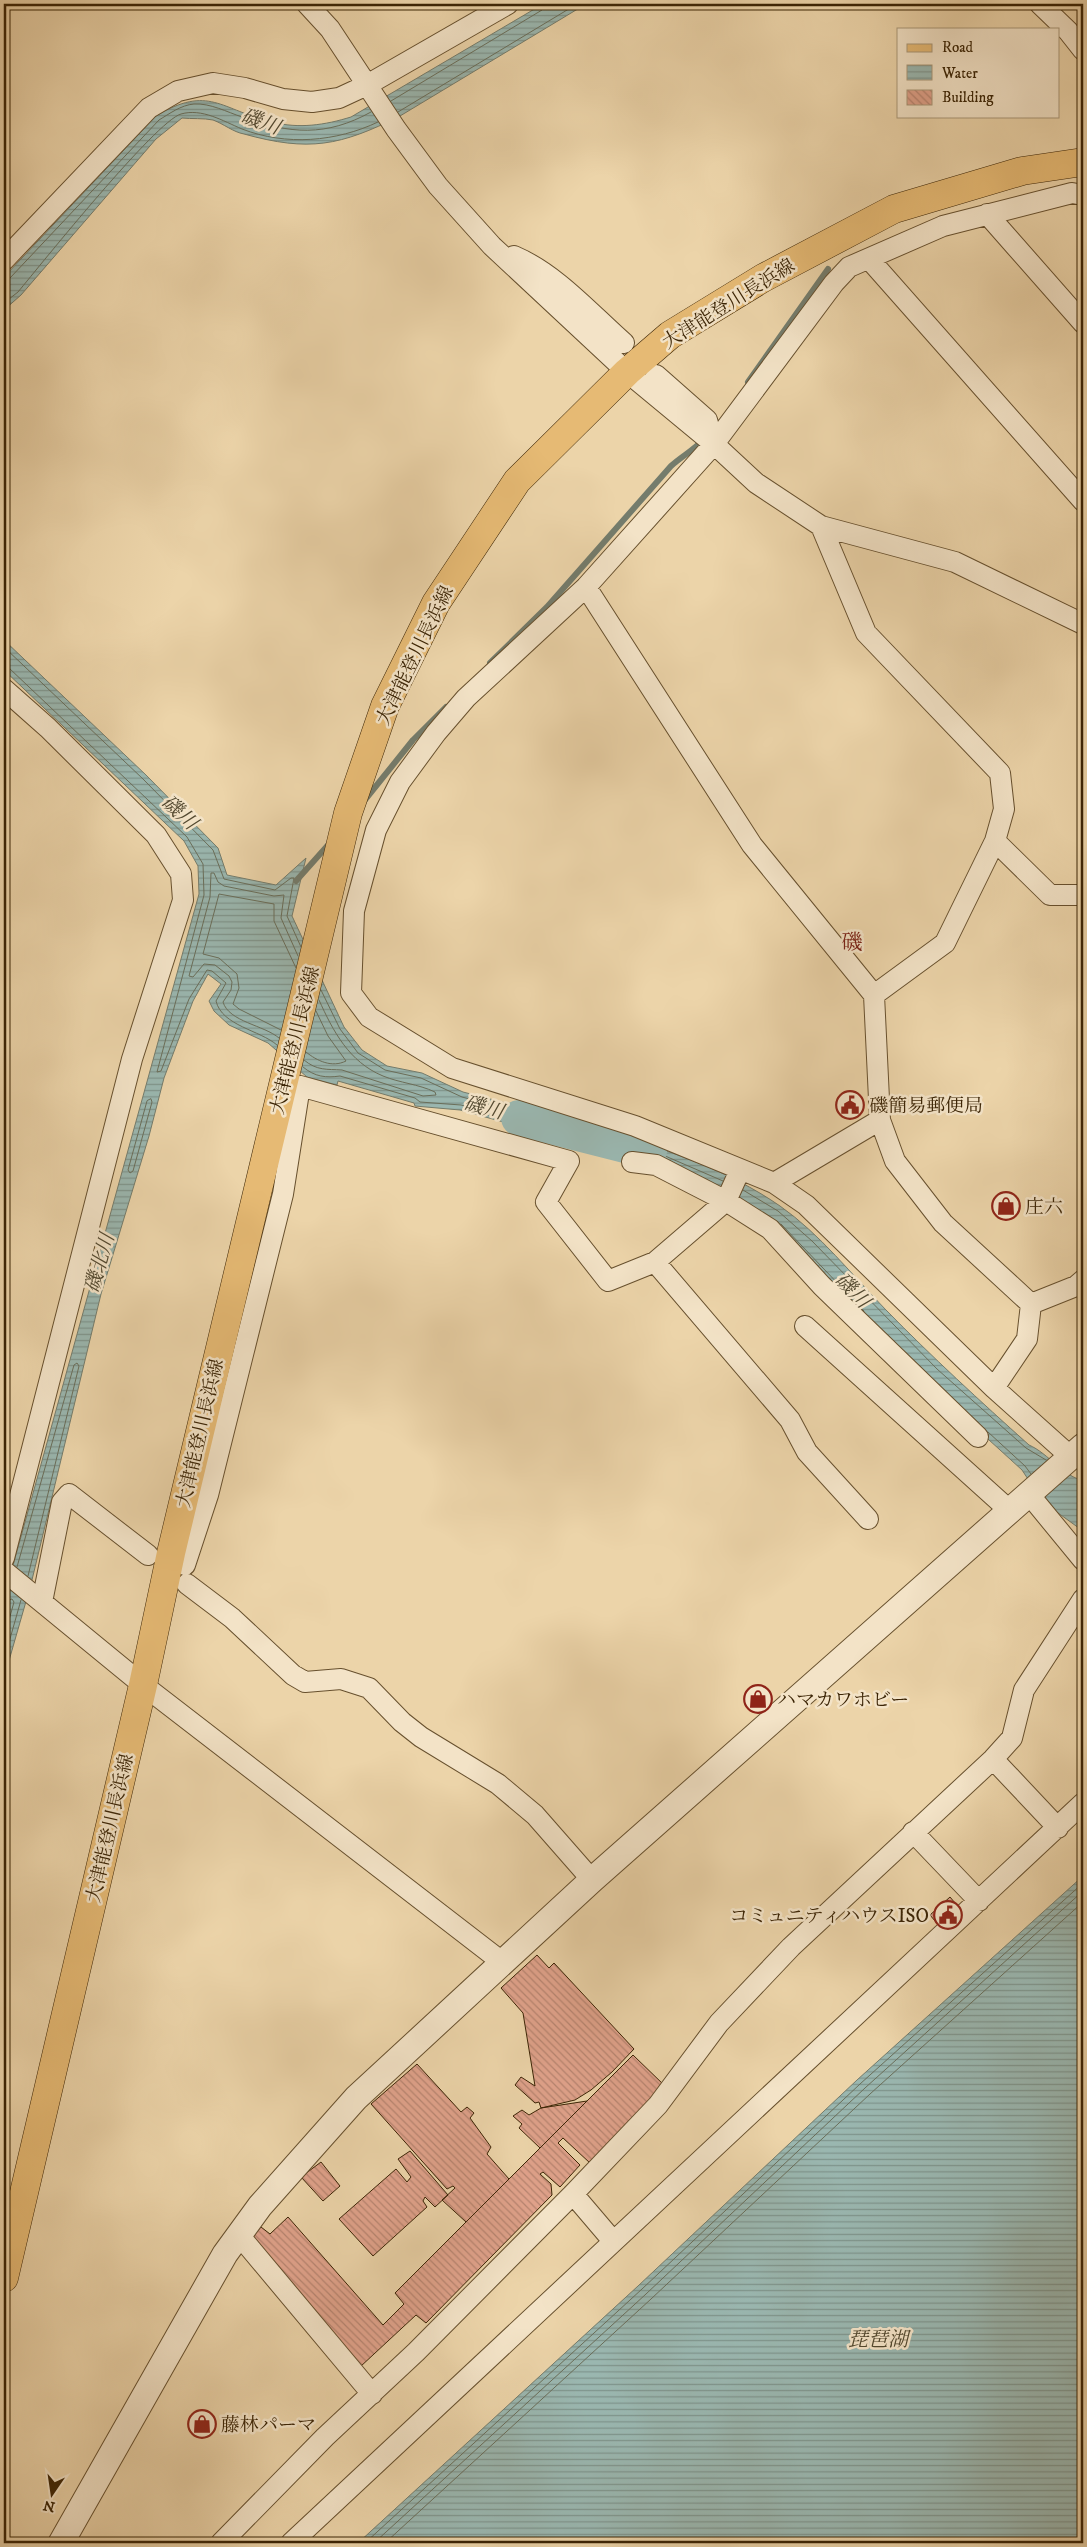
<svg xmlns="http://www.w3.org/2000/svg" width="1087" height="2547" viewBox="0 0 1087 2547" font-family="'IM FELL DW Pica','Noto Serif JP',serif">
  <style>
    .water { fill: url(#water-rules); stroke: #747c6c }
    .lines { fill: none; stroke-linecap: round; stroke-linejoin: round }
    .shore { stroke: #6a6e5a; stroke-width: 1 }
    .stream { stroke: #747c6c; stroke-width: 6 }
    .river { stroke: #9ab7b0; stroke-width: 36 }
    .building { fill: url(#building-back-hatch); stroke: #3b2405 }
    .minor-casing { stroke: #67502e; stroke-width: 22 }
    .tertiary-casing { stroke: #67502e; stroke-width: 27 }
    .primary-casing { stroke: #3b2405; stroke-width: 29 }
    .minor { stroke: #f3e3c7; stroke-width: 20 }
    .tertiary { stroke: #f3e3c7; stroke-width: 25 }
    .primary { stroke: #e6ba74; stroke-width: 28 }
    .labels { text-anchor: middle; stroke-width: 5; stroke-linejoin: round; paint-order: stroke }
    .street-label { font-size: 19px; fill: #3b2405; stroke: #f3e3c7 }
    .poi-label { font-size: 19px; fill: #3b2405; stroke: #f3e3c7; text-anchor: start }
    .water-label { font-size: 20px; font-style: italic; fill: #534930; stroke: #f3e3c7 }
    .quarter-label { font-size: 21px; fill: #7a1f14; stroke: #f3e3c7 }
  </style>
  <defs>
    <pattern id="water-rules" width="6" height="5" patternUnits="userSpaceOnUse" patternTransform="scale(1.25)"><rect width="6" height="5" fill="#9ab7b0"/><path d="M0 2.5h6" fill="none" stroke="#7f958d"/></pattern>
    <pattern id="building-back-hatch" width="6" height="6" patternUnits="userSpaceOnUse" patternTransform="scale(1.25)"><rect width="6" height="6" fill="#e0a28b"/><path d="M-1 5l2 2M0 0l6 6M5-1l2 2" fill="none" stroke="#b78470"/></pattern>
  </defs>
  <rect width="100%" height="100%" fill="#ecd4a9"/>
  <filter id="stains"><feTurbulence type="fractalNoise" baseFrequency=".004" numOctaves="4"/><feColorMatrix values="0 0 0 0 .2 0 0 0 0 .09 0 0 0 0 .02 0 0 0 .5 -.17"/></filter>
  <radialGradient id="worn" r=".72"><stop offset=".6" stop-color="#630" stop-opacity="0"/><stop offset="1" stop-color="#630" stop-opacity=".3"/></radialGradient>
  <path class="water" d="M 543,4 L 586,4 L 400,116 C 340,146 309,152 244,134 C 233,132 224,124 213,120 C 204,118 191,119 182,118 L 156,139 L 21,295 L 4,310 L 4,277 L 156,116 C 209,84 221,110 272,122 C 299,129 325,125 351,117 Z
    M 4,640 L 146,775 L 218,848 L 227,875 L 276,885 L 306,858 L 292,916 L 344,1027 L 362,1050 L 387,1066 L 422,1073 L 463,1092 L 552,1115 L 551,1120 L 569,1125 L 565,1139 L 460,1110 L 415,1106 L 414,1103 L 338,1081 L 337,1085 L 307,1077 L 268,1043 L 229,1025 L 214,1011 L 209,1001 L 221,984 L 208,974 L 193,1001 L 164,1078 L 149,1136 L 101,1294 L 31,1584 L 4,1678 L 4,1598 L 199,894 L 198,866 L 184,841 L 4,670 Z
    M 603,1132 C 664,1148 728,1170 780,1206 C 820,1234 852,1275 886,1310 C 932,1357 980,1401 1029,1445 C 1048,1453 1065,1478 1083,1480 L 1083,1531 L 1043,1502 L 1022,1470 L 944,1399 L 780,1230 L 647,1160 L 599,1148 Z
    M 1083,1876 L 1083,2543 L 358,2543 L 638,2286 L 857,2080 Z"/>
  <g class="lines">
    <path class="shore" d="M 391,101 L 542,10 L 545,4
      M 398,112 L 577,4
      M 4,280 L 10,278 L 159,120 C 169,114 181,105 194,104 C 210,103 227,112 242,117 C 290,134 326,137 371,112
      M 4,303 L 18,292 C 42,263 156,121 181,114 C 202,108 223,121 242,129 C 286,146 336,142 378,122
      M 4,647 L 143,779 L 213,850 L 224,879 L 275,890 L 291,878 L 294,878 L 287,916 L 301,947
      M 4,666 L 9,668 L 187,837 L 203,864 L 204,895 L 157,1072 L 161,1071 L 189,999 L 207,970 L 212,971 L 226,983 L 216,1001 C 222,1026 260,1030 277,1045
      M 281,1030 L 239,1009 L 233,1004 L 239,988 L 237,974 L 219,958 L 203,954 L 219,894 L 274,904 L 274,921 L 296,968
      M 279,1038 C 264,1025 229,1022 223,1002 L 231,990 L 232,982 L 229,976 L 215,965 L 204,964 L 193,977 L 189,976 L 210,897 L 211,873 L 214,873 L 218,882 L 224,886 L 274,896 L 284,895 L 281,918 L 298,956
      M 306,1052 C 317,1061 332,1068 346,1061 L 328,1036 L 316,1011
      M 304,1060 C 317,1071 327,1069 342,1070 L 423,1096 L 436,1095 L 435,1092 C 418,1084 400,1083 383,1076 C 349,1062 333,1031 319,1000
      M 303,1067 C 315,1077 326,1078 340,1076 L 415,1098 L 420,1102 L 461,1105 L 546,1128 L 549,1127 L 544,1119 L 462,1097 L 421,1078 L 385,1070 L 358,1053 L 340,1029 L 321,990
      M 151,1099 L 152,1102 L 133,1171 L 130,1173 L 128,1170 L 147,1101 Z
      M 633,1151 L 607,1145 L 606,1140 L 609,1139 L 649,1149 L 723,1181
      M 743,1190 L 778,1211 L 812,1241 L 937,1369 L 1026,1448 L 1046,1460
      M 781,1224 L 864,1311
      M 988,1432 L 1025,1466 L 1031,1474
      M 17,1567 L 74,1365 L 77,1363 L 79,1366 L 28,1576
      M 4,1601 L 12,1599 L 14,1602 L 4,1638
      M 4,1660 L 21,1600
      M 365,2543 L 642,2289 L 860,2084 L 1083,1883
      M 374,2543 L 646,2294 L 865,2088 L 1083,1891
      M 385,2543 L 651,2299 L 870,2094 L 1083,1902"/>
    <path class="stream" d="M 748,382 L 828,269
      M 490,663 L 547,607 L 671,466 C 682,456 694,450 703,440
      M 364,801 L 413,740 L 446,707
      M 296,881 L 329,844"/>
    <path class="river" d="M 519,1118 L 649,1151"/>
  </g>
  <path class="building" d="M 950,1897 L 966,1916 L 946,1934 L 930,1915 Z
    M 537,1955 L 549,1968 L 554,1963 L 634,2049 L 612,2072 L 591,2090 L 575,2100 L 541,2108 L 539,2102 L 535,2103 L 515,2085 L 521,2077 L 535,2086 L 523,2013 L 501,1988 Z
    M 633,2055 L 665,2086 L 590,2163 L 563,2138 L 558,2143 L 580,2165 L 560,2187 L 543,2172 L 540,2174 L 551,2184 L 552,2195 L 426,2323 L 416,2315 L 360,2367 L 251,2238 L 261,2227 L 270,2234 L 288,2217 L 383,2325 L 404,2304 L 395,2293 Z
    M 417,2064 L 461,2112 L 467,2107 L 474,2113 L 470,2118 L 491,2147 L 487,2154 L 509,2179 L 466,2222 L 442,2200 L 455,2188 L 453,2186 L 447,2189 L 371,2104 Z
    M 587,2101 L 540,2148 L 519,2128 L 522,2124 L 513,2116 L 522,2110 L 529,2115 L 541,2108 Z
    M 410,2151 L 448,2195 L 435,2207 L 425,2197 L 423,2201 L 427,2207 L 373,2256 L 339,2219 L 396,2169 L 407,2182 L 411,2177 L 398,2159 Z
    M 321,2162 L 340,2186 L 323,2201 L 301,2177 Z"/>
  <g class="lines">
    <defs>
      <path id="minor" d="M 307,4 L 330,29 L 396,129 L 438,186 L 492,246 L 627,372 L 714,444 L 756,483 L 821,526 L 955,562 L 1083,624
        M 1040,4 L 1068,31 L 1083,50
        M 987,214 L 1083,323
        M 514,256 C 556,274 590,313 624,343
        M 869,259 L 1083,501
        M 4,260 L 149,108 L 178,91 L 213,83 L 245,88 L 283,99 L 312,102 L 339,98 L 367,85 L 508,4
        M 656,375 L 707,420 L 714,444
        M 586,587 L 752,845 L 874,995 L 945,943 L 995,841 L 1004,809 L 1000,773 L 866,633 L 821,526
        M 4,689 L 48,728 L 156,835 L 181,874 L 183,900 L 132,1059 L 4,1558
        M 995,841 L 1050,895 L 1083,895
        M 880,1120 L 895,1161 L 943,1223 L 1031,1304 L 1076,1286 L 1083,1280
        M 632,1162 L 656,1165 L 726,1201 L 770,1229 L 822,1286 L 978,1437
        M 740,1170 L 726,1201 L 655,1262 L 790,1420 L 807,1452 L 868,1519
        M 774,1183 L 880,1120 L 874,995
        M 805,1326 L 1009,1510
        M 994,1388 L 1027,1339 L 1031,1304
        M 1071,1457 L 994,1388 L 806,1205 L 774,1183 L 635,1126 L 452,1068 L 369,1017 L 351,993 L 354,911 L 376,830 L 400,782 L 436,733 L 466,698 L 586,587 L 714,444 L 834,283 L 849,267 L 943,226 L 1072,193 L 1083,195
        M 1028,1493 L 1083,1560
        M 185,1565 L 208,1495 L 283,1194 L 300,1086 L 569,1161 L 546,1202 L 608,1281 L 655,1262
        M 4,1571 L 143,1685 L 502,1962
        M 187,1584 L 232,1618 L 293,1675 L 305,1682 L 341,1679 L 369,1688 L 402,1722 L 421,1737 L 498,1784 L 535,1815 L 592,1880
        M 42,1602 L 62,1502 L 69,1494 L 148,1555
        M 993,1759 L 1058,1828
        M 913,1832 L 979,1901
        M 573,2194 L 613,2241
        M 239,2235 L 372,2394
        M 221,2543 L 325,2437 L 416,2352 L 573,2194 L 658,2105 L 719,2023 L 791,1947 L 993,1759 L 1012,1738 L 1024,1690 L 1083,1599
        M 291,2543 L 1083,1803"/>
      <path id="tertiary" d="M 61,2543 L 225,2254 L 260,2206 L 356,2098 L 592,1880 L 1083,1446"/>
      <path id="primary" d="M 4,2278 L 143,1685 L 171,1553 L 348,813 L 385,706 L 436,603 L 517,481 L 627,372 L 670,335 L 763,278 L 894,209 L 1022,171 L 1083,162"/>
    </defs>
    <use href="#minor" class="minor-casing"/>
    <use href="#tertiary" class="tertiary-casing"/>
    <use href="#primary" class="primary-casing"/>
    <use href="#minor" class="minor"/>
    <use href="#tertiary" class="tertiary"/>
    <use href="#primary" class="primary"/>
  </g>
  <defs>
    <symbol id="civic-ring" viewBox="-11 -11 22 22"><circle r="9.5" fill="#f3e3c7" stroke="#8f2418" stroke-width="1.5"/><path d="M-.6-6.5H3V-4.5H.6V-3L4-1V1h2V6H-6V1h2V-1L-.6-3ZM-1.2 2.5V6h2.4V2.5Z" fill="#8f2418"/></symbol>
    <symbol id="shop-ring" viewBox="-11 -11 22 22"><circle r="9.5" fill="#f3e3c7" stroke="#8f2418" stroke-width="1.5"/><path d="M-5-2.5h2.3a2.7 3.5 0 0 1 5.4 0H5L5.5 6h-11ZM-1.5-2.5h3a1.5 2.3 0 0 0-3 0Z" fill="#8f2418"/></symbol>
  </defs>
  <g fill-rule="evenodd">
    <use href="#civic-ring" x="834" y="1089" width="32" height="32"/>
    <use href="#shop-ring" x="990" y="1190" width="32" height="32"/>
    <use href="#shop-ring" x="742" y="1683" width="32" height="32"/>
    <use href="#civic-ring" x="932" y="1899" width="32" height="32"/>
    <use href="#shop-ring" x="186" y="2408" width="32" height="32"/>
  </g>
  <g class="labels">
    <g class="street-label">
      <text transform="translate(728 303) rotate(-32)" y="7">大津能登川長浜線</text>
      <text transform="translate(414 655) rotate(-64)" y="7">大津能登川長浜線</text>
      <text transform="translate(294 1040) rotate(-76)" y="7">大津能登川長浜線</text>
      <text transform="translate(199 1433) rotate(-77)" y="7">大津能登川長浜線</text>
      <text transform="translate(109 1828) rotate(-77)" y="7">大津能登川長浜線</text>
    </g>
    <g class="poi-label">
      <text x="869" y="1112">磯簡易郵便局</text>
      <text x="1025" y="1213">庄六</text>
      <text x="777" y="1706">ハマカワホビー</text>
      <text x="929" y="1922" text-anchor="end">コミュニティハウスISO</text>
      <text x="221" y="2431">藤林パーマ</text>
    </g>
    <g class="water-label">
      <text transform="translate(261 121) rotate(20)" y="7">磯川</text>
      <text transform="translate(180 812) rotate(43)" y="7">磯川</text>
      <text transform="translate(484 1107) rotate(15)" y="7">磯川</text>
      <text transform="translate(99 1263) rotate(-74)" y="7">磯北川</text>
      <text transform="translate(853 1290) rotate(46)" y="7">磯川</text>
      <text x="878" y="2346">琵琶湖</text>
    </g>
    <g class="quarter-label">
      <text x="852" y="949">磯</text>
    </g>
  </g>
  <rect width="1087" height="2547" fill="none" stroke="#ecd4a9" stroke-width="20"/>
  <rect x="5" y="5" width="1077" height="2537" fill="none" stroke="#3b2405" stroke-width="2.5"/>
  <rect x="10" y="10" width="1067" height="2527" fill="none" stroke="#3b2405"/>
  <rect x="897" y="28" width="162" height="90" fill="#f3e3c7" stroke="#a99779"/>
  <rect x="907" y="44" width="25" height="8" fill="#e6ba74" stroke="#a99779"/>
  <text x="942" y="52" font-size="15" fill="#3b2405">Road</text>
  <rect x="907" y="65" width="25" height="15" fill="url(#water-rules)" stroke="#a99779"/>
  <text x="942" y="78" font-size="15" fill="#3b2405">Water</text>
  <rect x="907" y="90" width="25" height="15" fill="url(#building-back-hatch)" stroke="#a99779"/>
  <text x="942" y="102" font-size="15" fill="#3b2405">Building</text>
  <g transform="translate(52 2494) rotate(193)" stroke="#f3e3c7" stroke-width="4" paint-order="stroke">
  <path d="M0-4L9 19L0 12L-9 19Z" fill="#3b2405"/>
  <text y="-8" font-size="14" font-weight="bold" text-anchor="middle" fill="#3b2405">N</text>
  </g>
  <rect width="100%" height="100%" filter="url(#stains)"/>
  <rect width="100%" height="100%" fill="url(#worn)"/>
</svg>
